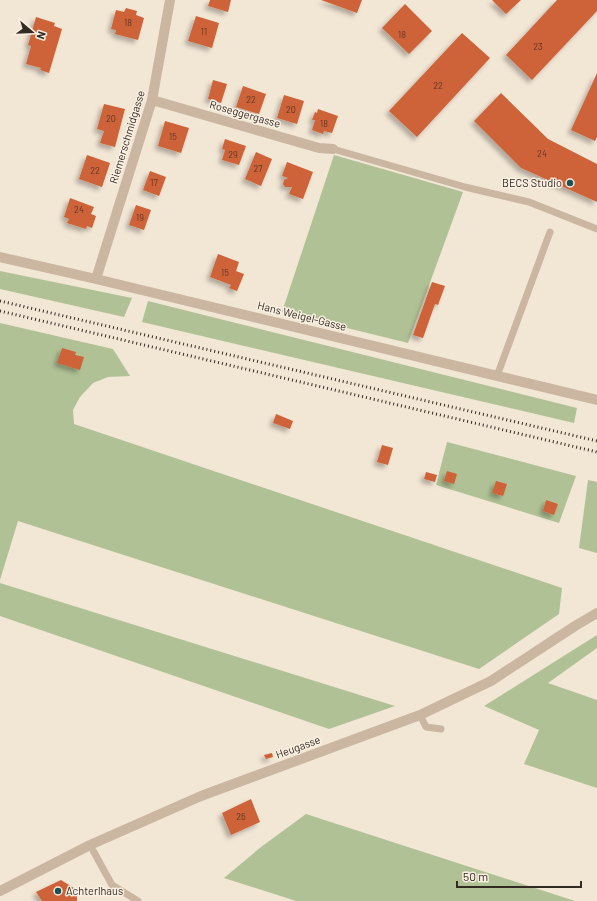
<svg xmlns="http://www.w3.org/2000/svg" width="597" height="901" viewBox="0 0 597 901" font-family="Barlow,sans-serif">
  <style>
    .green { fill: #b0c295 }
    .building { fill: #ce6237; filter: url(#shadow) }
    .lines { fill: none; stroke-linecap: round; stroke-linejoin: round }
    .service { stroke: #cab6a1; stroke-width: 7 }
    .minor { stroke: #cab6a1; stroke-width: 10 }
    .tertiary { stroke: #cab6a1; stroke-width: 10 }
    .rail { stroke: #342a24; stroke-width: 3; stroke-dasharray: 1 3; stroke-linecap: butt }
    .poi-dot { fill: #185158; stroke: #faf0e1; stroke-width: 1.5 }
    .labels { text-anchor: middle; stroke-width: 3; stroke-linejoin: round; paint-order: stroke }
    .number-label { font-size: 9px; fill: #5a3829 }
    .street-label { font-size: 11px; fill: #342a24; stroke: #faf0e1 }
    .poi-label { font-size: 11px; fill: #342a24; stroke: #faf0e1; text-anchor: end }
  </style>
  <defs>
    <filter id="shadow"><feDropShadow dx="-3.5" dy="3.5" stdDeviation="2" flood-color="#0004"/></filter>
  </defs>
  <rect width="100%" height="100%" fill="#f2e6d5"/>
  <path class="green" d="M 334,155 L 463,192 L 408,343 L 282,312 Z
    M 0,271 L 132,298 L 124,317 L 0,289 Z
    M 148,301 L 577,408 L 574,423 L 142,322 Z
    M 0,323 L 113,349 L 130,376 L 108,377 L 93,383 L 80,397 L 73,410 L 74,424 L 562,588 L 559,614 L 479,669 L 18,521 L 0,580 Z
    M 447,442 L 576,476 L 559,523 L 436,485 Z
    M 588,480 L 597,482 L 597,553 L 579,548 Z
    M 0,583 L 395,706 L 329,729 L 0,616 Z
    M 597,635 L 597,648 L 548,683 L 597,700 L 597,788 L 524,764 L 539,730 L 484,706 Z
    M 306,814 L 575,901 L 296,901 L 224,878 L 261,847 Z"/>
  <path class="building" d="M 210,0 L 231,0 L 228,12 L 208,6 Z
    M 321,0 L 362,0 L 357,13 Z
    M 492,0 L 521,0 L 506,14 Z
    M 557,0 L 597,0 L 597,11 L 532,80 L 506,55 Z
    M 405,4 L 432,31 L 409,54 L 382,28 Z
    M 126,8 L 137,11 L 136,15 L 144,18 L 138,40 L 115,34 L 116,30 L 111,29 L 116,10 L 124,12 Z
    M 196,16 L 219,23 L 212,48 L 188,41 Z
    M 36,17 L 55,23 L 54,26 L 62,29 L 49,73 L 40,70 L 41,68 L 26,64 L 31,46 L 28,45 Z
    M 462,33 L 490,58 L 417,137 L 389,111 Z
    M 597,73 L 597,137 L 595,141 L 571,130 Z
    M 213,80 L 227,84 L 221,103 L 208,99 Z
    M 243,86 L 266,94 L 259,114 L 236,107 Z
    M 501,93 L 548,139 L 597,164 L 597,202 L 521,168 L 474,121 Z
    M 284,95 L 304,101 L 297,124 L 277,118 Z
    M 104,104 L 125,109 L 115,147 L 100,143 L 104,131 L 97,129 Z
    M 318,109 L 338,116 L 332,133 L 324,131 L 323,134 L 312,130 L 315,120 L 312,120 L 315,112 L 317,113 Z
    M 165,121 L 189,128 L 181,153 L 158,146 Z
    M 225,139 L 246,146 L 239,165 L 222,160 L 225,150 L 222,149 Z
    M 256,152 L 272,159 L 261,186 L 245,179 Z
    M 87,155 L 110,163 L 102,187 L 79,179 Z
    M 287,162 L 313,172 L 303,199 L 289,194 L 292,187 L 285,187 L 283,184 L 284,180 L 288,178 L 282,176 Z
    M 150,171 L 166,177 L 159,196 L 143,190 Z
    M 70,198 L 94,207 L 91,214 L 96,216 L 92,228 L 87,226 L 86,229 L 67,223 L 69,219 L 64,217 Z
    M 136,205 L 151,210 L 144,230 L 129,225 Z
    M 218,254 L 239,262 L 236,271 L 244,274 L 237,291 L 229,288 L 231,285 L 210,277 Z
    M 432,282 L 445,286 L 438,305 L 435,304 L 423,338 L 413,335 Z
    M 62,348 L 76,352 L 75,355 L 84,357 L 80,370 L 57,363 Z
    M 276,414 L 293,421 L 290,429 L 273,423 Z
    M 382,445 L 393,448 L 388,465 L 377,462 Z
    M 447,471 L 457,474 L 454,484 L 444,481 Z
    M 426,472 L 437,475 L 435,482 L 424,479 Z
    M 496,481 L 507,484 L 503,496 L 492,493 Z
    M 546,500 L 558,504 L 554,515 L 543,511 Z
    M 272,753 L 273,757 L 266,759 L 264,755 Z
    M 251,799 L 260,822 L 231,835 L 222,813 Z
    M 61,880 L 77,890 L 77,901 L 42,901 L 36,892 Z"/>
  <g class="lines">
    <path class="service" d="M 333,149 L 465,187 L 529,202 L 597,229
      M 497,376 L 550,232
      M 420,715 L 426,727 L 441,729
      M 90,845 L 112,885 L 138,901"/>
    <path class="minor" d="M 152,100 L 319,148 L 333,149
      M 0,257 L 96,279 L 597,400
      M 96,279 L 152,100 L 170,0"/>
    <path class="tertiary" d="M 0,891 L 90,845 L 201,796 L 420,715 L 491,681 L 575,626 L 597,613"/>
    <path class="rail" d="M 0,301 L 597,441
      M 0,311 L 597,452"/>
  </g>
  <g class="poi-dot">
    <circle cx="570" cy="183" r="4"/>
    <circle cx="58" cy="891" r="4"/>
  </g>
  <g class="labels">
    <g class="number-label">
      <text x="128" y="26">18</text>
      <text x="204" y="35">11</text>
      <text x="402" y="38">18</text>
      <text x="538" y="50">23</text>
      <text x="438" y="89">22</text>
      <text x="251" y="103">22</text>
      <text x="291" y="113">20</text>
      <text x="111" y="122">20</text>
      <text x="324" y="127">18</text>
      <text x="173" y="140">15</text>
      <text x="542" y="157">24</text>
      <text x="233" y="158">29</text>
      <text x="258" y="172">27</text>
      <text x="95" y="174">22</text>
      <text x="154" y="186">17</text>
      <text x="79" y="213">24</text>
      <text x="140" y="221">19</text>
      <text x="225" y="276">15</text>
      <text x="241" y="820">26</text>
    </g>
    <g class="street-label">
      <text transform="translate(245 114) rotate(16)" y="4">Roseggergasse</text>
      <text transform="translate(127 137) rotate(-73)" y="4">Riemerschmidgasse</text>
      <text transform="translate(302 316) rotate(14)" y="4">Hans Weigel-Gasse</text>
      <text transform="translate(298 747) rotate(-20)" y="4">Heugasse</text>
    </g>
    <g class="poi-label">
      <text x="562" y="187">BECS Studio</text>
      <text x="66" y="895" text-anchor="start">Achterlhaus</text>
    </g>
  </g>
  <g transform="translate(32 32) rotate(109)" stroke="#faf0e1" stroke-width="3" paint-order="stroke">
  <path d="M0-3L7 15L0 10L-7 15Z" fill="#342a24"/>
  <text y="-6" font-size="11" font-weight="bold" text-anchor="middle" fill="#342a24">N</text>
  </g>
  <path d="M457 881v6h124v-6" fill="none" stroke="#342a24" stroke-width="2"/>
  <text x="463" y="881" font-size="12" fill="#342a24" stroke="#faf0e1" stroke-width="3" paint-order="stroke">50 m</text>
</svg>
